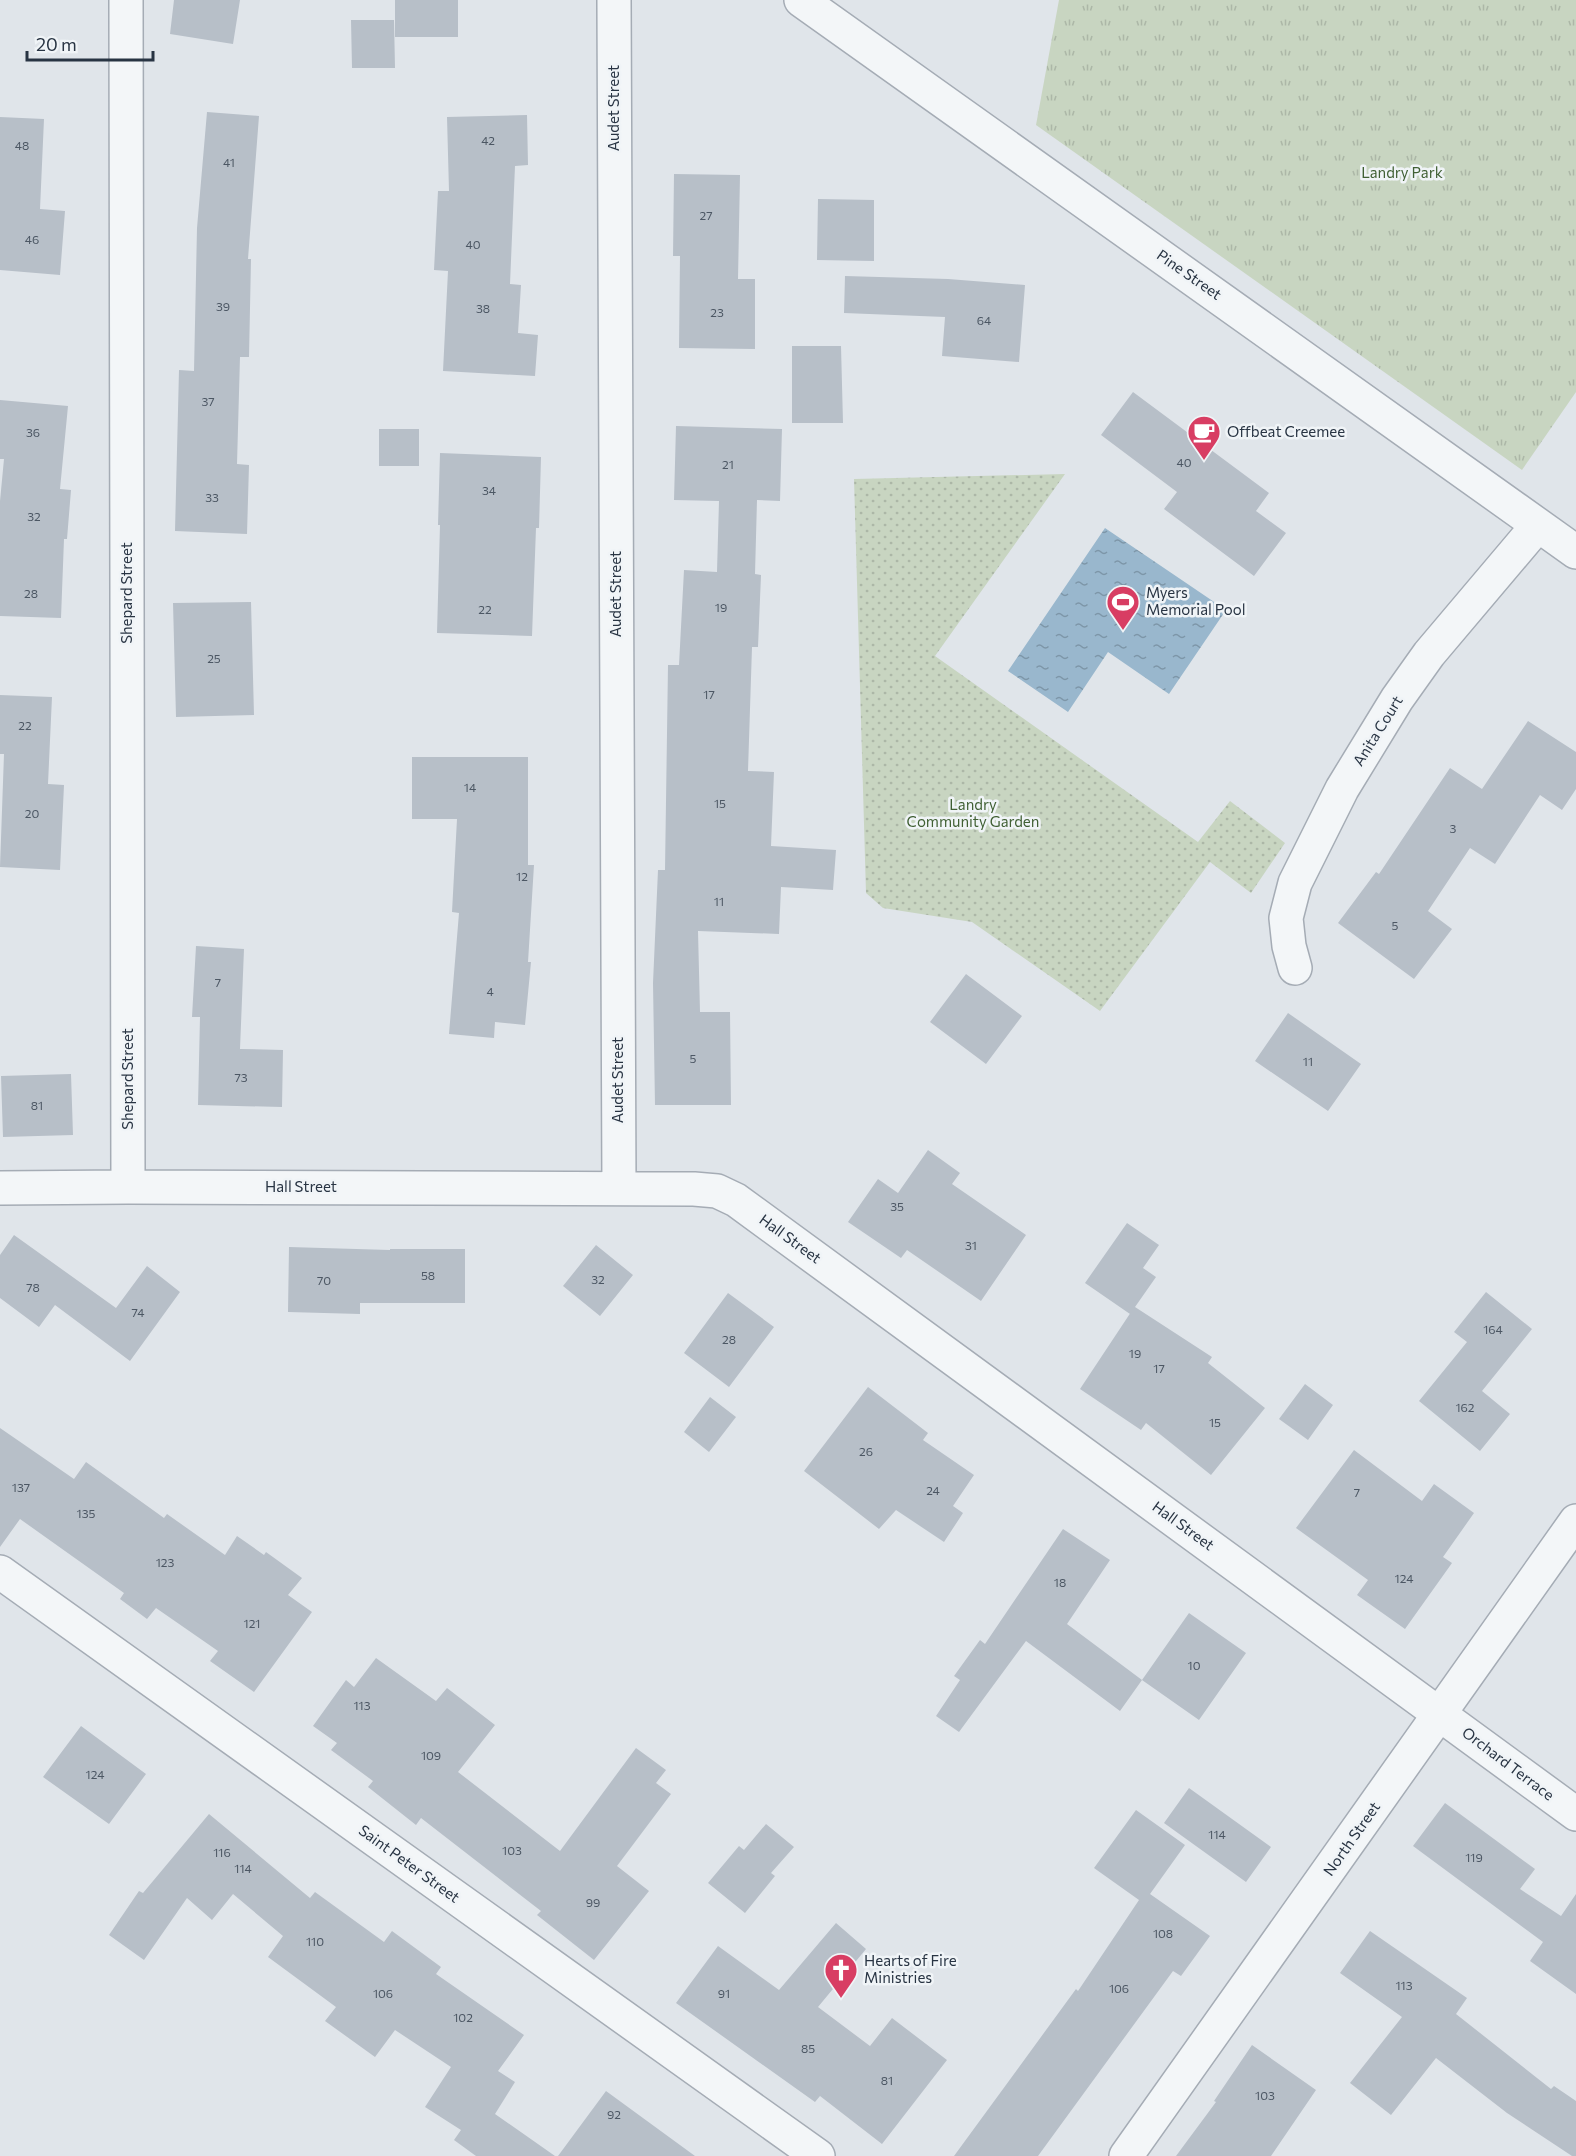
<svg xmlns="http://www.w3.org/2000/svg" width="1576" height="2156" viewBox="0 0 1576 2156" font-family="Commissioner,sans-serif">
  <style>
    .park { fill: url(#park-tufts) }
    .garden { fill: url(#garden-dots) }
    .water { fill: url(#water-ripples) }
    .building { fill: #b7bfc8 }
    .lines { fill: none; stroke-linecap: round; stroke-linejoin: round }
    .street-casing { stroke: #a5acb5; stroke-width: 36 }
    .street { stroke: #f3f6f8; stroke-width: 33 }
    .labels { text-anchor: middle; stroke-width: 5; stroke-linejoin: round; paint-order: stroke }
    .number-label { font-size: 12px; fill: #4c5764 }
    .street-label { font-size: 15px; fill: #283443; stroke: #f0f4f7 }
    .park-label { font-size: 15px; fill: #406034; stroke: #f0f4f7 }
    .poi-label { font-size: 15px; fill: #283443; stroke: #f0f4f7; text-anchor: start }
  </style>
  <defs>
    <pattern id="park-tufts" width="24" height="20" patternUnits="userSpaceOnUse" patternTransform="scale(1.5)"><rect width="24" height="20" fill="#c8d5c1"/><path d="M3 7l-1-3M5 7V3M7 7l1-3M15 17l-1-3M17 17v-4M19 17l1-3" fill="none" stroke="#acb7a7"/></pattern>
    <pattern id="garden-dots" width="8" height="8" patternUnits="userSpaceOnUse" patternTransform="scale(1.5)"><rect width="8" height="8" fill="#c8d5c1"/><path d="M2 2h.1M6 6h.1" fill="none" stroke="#acb7a7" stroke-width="1.8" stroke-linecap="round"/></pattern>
    <pattern id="water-ripples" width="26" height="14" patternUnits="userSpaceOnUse" patternTransform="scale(1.5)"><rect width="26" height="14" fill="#99b7cd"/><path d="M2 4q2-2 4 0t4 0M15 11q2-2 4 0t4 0" fill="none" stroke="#7d96a8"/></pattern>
  </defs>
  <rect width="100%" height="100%" fill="#e0e5ea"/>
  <path class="park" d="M 1059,0 L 1576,0 L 1576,392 L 1522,470 L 1036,125 Z"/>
  <path class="garden" d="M 1065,474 L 935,656 L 1198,842 L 1230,801 L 1285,843 L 1251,893 L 1210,862 L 1100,1011 L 972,922 L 883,908 L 866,893 L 854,479 Z"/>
  <path class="water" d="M 1105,528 L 1226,610 L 1169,694 L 1108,652 L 1068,712 L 1008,671 Z"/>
  <path class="building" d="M 174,0 L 240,0 L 233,44 L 170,34 Z
    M 395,0 L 458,0 L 458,37 L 395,37 Z
    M 351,20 L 394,20 L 395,68 L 352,68 Z
    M 207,112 L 259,116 L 248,259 L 251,259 L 249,357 L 240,357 L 237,464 L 249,465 L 247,534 L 175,531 L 179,370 L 194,371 L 197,228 Z
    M 527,115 L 528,165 L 515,166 L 510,284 L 521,285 L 518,333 L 538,335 L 535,376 L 443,371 L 448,271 L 434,270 L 438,191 L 449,191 L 447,117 Z
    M 0,117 L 44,119 L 40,209 L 65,211 L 60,275 L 0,270 Z
    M 674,174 L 740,175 L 738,279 L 755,279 L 755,349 L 679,348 L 680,256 L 673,256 Z
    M 818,199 L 874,200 L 874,261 L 817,260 Z
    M 845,276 L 948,279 L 1025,285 L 1019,362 L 942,356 L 945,317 L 844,313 Z
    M 792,346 L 841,346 L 843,423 L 792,423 Z
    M 1133,392 L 1269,493 L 1256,511 L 1286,533 L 1254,576 L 1164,509 L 1177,492 L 1101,435 Z
    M 0,400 L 68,406 L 60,489 L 71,490 L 67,539 L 64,539 L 61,618 L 0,616 L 0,501 L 4,459 L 0,459 Z
    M 676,426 L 782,429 L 780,501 L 757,500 L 755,574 L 761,575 L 758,647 L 752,647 L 748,771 L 774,772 L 771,846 L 836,850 L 833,890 L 781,887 L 779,934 L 698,931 L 700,1012 L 730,1012 L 731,1105 L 655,1105 L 653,983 L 658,870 L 665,870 L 668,665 L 679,665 L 684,570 L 717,572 L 719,501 L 674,500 Z
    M 379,429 L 419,429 L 419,466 L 379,466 Z
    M 440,453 L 541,457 L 539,528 L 536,528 L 532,636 L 437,633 L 440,525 L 438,525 Z
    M 251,602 L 254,715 L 176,717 L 173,603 Z
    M 0,695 L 52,697 L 48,784 L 64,785 L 60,870 L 0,867 L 4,754 L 0,754 Z
    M 1528,721 L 1576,752 L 1576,789 L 1562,810 L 1540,795 L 1495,864 L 1470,848 L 1428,911 L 1452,929 L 1414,979 L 1338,923 L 1376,872 L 1379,874 L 1450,768 L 1482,789 Z
    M 412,757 L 528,757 L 528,865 L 534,865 L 528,962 L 531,962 L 525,1025 L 495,1022 L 494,1038 L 449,1034 L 459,913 L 452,912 L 457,819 L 412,819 Z
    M 196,946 L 244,949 L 240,1049 L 283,1050 L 282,1107 L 198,1105 L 200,1017 L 192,1017 Z
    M 966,974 L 1022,1016 L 986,1064 L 930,1022 Z
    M 1288,1013 L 1361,1064 L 1328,1111 L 1255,1061 Z
    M 71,1074 L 73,1135 L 3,1137 L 1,1076 Z
    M 928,1150 L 960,1173 L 952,1184 L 1026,1235 L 981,1301 L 907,1250 L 901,1258 L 848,1222 L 878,1179 L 898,1193 Z
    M 1127,1223 L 1159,1245 L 1143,1268 L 1156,1277 L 1135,1307 L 1212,1357 L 1208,1363 L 1265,1408 L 1211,1475 L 1146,1423 L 1141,1430 L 1080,1389 L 1133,1309 L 1130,1314 L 1085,1283 Z
    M 14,1235 L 116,1308 L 147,1266 L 180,1292 L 130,1361 L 55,1305 L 39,1327 L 0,1298 L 0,1255 Z
    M 596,1245 L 633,1275 L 600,1316 L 563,1286 Z
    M 289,1247 L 390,1250 L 390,1249 L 465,1249 L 465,1303 L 360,1303 L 360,1314 L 288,1312 Z
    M 1486,1292 L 1532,1329 L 1482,1391 L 1510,1414 L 1480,1451 L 1419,1401 L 1467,1342 L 1454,1332 Z
    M 728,1293 L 774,1327 L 729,1387 L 684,1353 Z
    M 1305,1384 L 1333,1405 L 1308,1440 L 1279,1419 Z
    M 868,1387 L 928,1433 L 923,1440 L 974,1475 L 953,1506 L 963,1513 L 944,1542 L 896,1510 L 879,1529 L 804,1471 Z
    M 710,1397 L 736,1417 L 709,1452 L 684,1432 Z
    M 0,1428 L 74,1479 L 86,1462 L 164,1518 L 167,1514 L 225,1555 L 237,1536 L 264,1555 L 266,1552 L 302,1578 L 288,1595 L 312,1612 L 254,1692 L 210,1661 L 218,1651 L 156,1608 L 147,1619 L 120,1599 L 124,1593 L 20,1519 L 0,1547 Z
    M 1354,1450 L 1422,1501 L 1434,1484 L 1474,1513 L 1443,1557 L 1452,1563 L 1405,1629 L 1357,1595 L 1368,1580 L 1296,1528 Z
    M 1063,1529 L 1110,1560 L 1067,1624 L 1142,1680 L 1120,1711 L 1026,1641 L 959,1732 L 936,1716 L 960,1680 L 954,1676 L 980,1640 L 985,1644 Z
    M 1189,1613 L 1246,1653 L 1199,1720 L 1142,1680 Z
    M 376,1658 L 436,1701 L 447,1688 L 495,1725 L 458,1772 L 560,1851 L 636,1748 L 666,1770 L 656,1783 L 671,1794 L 617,1866 L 649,1891 L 594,1960 L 537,1915 L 541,1911 L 421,1818 L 416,1825 L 368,1787 L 373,1781 L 331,1750 L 337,1743 L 313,1726 L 346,1680 L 354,1687 Z
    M 81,1726 L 146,1774 L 109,1824 L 43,1777 Z
    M 1189,1788 L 1271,1847 L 1246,1882 L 1164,1823 Z
    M 1445,1803 L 1535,1869 L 1520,1889 L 1561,1916 L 1576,1894 L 1576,1994 L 1530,1961 L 1543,1942 L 1413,1846 Z
    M 1136,1810 L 1185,1845 L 1150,1894 L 1210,1936 L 1181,1976 L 1173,1971 L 1038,2156 L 954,2156 L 1076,1989 L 1078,1991 L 1139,1900 L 1094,1868 Z
    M 209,1814 L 310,1898 L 315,1892 L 384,1942 L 392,1931 L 441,1967 L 436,1974 L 524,2035 L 498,2071 L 515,2082 L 495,2114 L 555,2156 L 476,2156 L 454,2140 L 461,2130 L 425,2107 L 451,2067 L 395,2030 L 375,2057 L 325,2021 L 336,2007 L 268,1957 L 283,1936 L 233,1894 L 212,1920 L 187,1898 L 144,1960 L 109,1935 L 139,1891 L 143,1893 Z
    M 766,1824 L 794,1847 L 771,1873 L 775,1876 L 745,1913 L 708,1883 L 739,1846 L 744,1850 Z
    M 836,1923 L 866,1949 L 818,2007 L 870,2046 L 892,2018 L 947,2060 L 882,2144 L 820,2096 L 815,2102 L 676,2003 L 718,1946 L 779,1990 Z
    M 1370,1931 L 1467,1998 L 1456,2014 L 1551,2089 L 1554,2086 L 1576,2101 L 1576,2156 L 1572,2156 L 1507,2113 L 1436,2058 L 1391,2115 L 1350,2083 L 1402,2017 L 1340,1973 Z
    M 1252,2045 L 1316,2090 L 1271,2156 L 1176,2156 L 1216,2102 L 1214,2101 Z
    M 606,2091 L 695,2156 L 558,2156 Z"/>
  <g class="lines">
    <defs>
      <path id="street" d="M 126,0 L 128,1187
        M 614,0 L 619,1188
        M 801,0 L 1576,552
        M 1295,968 L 1289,946 L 1286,918 L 1295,883 L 1342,789 L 1397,699 L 1429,654 L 1538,525
        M 0,1188 L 128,1187 L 694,1189 L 717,1191 L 736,1200 L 1576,1814
        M 0,1572 L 818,2156
        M 1126,2156 L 1576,1521"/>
    </defs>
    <use href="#street" class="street-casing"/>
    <use href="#street" class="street"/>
  </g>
  <defs>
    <symbol id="cafe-pin" viewBox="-11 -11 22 30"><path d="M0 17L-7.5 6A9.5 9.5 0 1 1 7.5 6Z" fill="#d83d63" stroke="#f0f4f7"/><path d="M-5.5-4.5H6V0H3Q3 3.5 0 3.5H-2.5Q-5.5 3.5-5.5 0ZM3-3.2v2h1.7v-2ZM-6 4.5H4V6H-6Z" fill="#fff"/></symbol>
    <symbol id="stadium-pin" viewBox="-11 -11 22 30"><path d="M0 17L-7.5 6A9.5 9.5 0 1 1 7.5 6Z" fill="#d83d63" stroke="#f0f4f7"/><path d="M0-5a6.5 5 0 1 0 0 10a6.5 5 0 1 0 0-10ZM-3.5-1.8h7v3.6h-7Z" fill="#fff"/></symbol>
    <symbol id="church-pin" viewBox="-11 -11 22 30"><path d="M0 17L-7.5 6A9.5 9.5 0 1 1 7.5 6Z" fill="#d83d63" stroke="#f0f4f7"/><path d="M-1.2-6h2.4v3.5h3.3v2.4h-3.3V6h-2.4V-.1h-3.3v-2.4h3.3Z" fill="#fff"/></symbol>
  </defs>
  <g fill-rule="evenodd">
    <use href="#cafe-pin" x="1185" y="413" width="38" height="52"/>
    <use href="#stadium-pin" x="1104" y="583" width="38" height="52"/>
    <use href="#church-pin" x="822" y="1951" width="38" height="52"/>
  </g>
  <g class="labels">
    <g class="number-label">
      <text x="488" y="145">42</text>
      <text x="22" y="150">48</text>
      <text x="229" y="167">41</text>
      <text x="706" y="220">27</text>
      <text x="32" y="244">46</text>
      <text x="473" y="249">40</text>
      <text x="223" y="311">39</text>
      <text x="483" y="313">38</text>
      <text x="717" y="317">23</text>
      <text x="984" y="325">64</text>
      <text x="208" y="406">37</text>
      <text x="33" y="437">36</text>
      <text x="1184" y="467">40</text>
      <text x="728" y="469">21</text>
      <text x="489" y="495">34</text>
      <text x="212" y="502">33</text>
      <text x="34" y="521">32</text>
      <text x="31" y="598">28</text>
      <text x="721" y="612">19</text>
      <text x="485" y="614">22</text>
      <text x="214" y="663">25</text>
      <text x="709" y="699">17</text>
      <text x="25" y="730">22</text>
      <text x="470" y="792">14</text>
      <text x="720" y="808">15</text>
      <text x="32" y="818">20</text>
      <text x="1453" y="833">3</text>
      <text x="522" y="881">12</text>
      <text x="719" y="906">11</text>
      <text x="1395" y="930">5</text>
      <text x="218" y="987">7</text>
      <text x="490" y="996">4</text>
      <text x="693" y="1063">5</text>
      <text x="1308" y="1066">11</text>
      <text x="241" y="1082">73</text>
      <text x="37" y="1110">81</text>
      <text x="897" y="1211">35</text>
      <text x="971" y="1250">31</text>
      <text x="428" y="1280">58</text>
      <text x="598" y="1284">32</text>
      <text x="324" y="1285">70</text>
      <text x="33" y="1292">78</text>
      <text x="138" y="1317">74</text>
      <text x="1493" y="1334">164</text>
      <text x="729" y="1344">28</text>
      <text x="1135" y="1358">19</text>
      <text x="1159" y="1373">17</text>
      <text x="1465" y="1412">162</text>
      <text x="1215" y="1427">15</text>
      <text x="866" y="1456">26</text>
      <text x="21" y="1492">137</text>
      <text x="933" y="1495">24</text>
      <text x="1357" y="1497">7</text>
      <text x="86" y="1518">135</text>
      <text x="165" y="1567">123</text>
      <text x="1404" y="1583">124</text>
      <text x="1060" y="1587">18</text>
      <text x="252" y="1628">121</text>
      <text x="1194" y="1670">10</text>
      <text x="362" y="1710">113</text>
      <text x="431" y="1760">109</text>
      <text x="95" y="1779">124</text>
      <text x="1217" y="1839">114</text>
      <text x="512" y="1855">103</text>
      <text x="222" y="1857">116</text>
      <text x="1474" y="1862">119</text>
      <text x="243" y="1873">114</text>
      <text x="593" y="1907">99</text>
      <text x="1163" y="1938">108</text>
      <text x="315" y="1946">110</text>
      <text x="1404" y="1990">113</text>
      <text x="1119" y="1993">106</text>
      <text x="383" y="1998">106</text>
      <text x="724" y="1998">91</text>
      <text x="463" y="2022">102</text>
      <text x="808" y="2053">85</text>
      <text x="887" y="2085">81</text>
      <text x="1265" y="2100">103</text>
      <text x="614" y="2119">92</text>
    </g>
    <g class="street-label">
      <text transform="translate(614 108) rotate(-90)" y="5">Audet Street</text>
      <text transform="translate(1189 275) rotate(35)" y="5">Pine Street</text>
      <text transform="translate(127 593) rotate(-90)" y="5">Shepard Street</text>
      <text transform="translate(616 594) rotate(-90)" y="5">Audet Street</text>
      <text transform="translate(1378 731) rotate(-58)" y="5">Anita Court</text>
      <text transform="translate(128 1079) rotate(-90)" y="5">Shepard Street</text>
      <text transform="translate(618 1080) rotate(-90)" y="5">Audet Street</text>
      <text x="301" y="1192">Hall Street</text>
      <text transform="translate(790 1239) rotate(36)" y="5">Hall Street</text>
      <text transform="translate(1183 1526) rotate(36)" y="5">Hall Street</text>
      <text transform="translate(1508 1764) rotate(37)" y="5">Orchard Terrace</text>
      <text transform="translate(1352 1839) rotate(-55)" y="5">North Street</text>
      <text transform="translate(409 1864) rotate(36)" y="5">Saint Peter Street</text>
    </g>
    <g class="park-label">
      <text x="1402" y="178">Landry Park</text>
      <text x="973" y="810">Landry<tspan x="973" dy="17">Community Garden</tspan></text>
    </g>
    <g class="poi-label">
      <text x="1227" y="437">Offbeat Creemee</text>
      <text x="1146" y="598">Myers<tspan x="1146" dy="17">Memorial Pool</tspan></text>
      <text x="864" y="1966">Hearts of Fire<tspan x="864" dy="17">Ministries</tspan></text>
    </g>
  </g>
  <path d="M27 51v9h126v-9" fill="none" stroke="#283443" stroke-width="3"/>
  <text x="36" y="51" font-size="18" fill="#283443" stroke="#f0f4f7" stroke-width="4.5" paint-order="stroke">20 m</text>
</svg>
